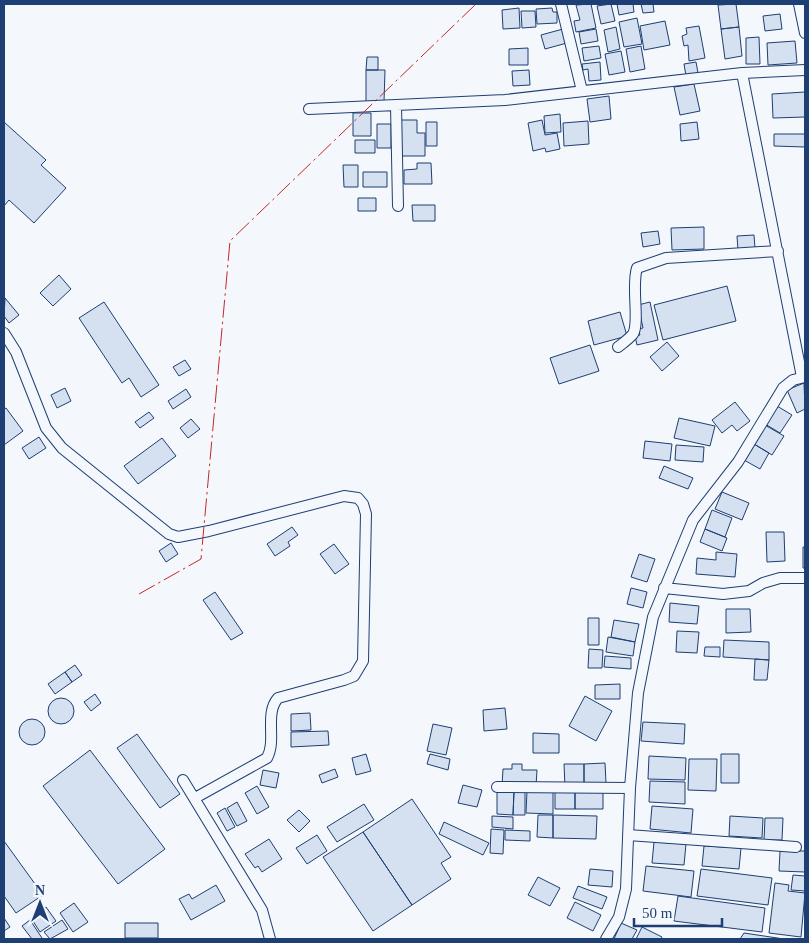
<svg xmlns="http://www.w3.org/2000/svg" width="809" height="943" viewBox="0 0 809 943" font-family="Georgia,serif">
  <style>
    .building { fill: #d5e0f0; stroke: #1d3f73 }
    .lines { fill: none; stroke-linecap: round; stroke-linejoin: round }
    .street-casing { stroke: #1d3f73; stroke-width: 12 }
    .street { stroke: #f4f7fb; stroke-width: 10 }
    .power { stroke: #c62828; stroke-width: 1; stroke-dasharray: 18 4 2.5 4; stroke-linecap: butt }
  </style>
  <rect width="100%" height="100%" fill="#f4f7fb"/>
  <path class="building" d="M 591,4 L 596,28 L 576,32 L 574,21 L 580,20 L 576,5 Z
    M 611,4 L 615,21 L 601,24 L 597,6 Z
    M 617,4 L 633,4 L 634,12 L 619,15 Z
    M 641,4 L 653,4 L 654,12 L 643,13 Z
    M 736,4 L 739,27 L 721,29 L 718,5 Z
    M 519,8 L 520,28 L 503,29 L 502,10 Z
    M 552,8 L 553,12 L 557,12 L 557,23 L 537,24 L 536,9 Z
    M 521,11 L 535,11 L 536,27 L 522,28 Z
    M 780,14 L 782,29 L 765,31 L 763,16 Z
    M 637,18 L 642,44 L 624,47 L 619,22 Z
    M 665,21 L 670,45 L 644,50 L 640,26 Z
    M 699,26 L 705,58 L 689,61 L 688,45 L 684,46 L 682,36 L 687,34 L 686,28 Z
    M 616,27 L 620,49 L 608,52 L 604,30 Z
    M 739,27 L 742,56 L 725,59 L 721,29 Z
    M 563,29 L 567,43 L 545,49 L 541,35 Z
    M 596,29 L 598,41 L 581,44 L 579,32 Z
    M 759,37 L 760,64 L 746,64 L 746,38 Z
    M 795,41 L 797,63 L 768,65 L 767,43 Z
    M 599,46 L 601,58 L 584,61 L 582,48 Z
    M 641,46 L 645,69 L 630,72 L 626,49 Z
    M 528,48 L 528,65 L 509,65 L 509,49 Z
    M 621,51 L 625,72 L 609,75 L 605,54 Z
    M 367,57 L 378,57 L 378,70 L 366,70 Z
    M 600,62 L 601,80 L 589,81 L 588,69 L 583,70 L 582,64 Z
    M 696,62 L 698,73 L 686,76 L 684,64 Z
    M 366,70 L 385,70 L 384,102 L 366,102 Z
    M 529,70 L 530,85 L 513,86 L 512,71 Z
    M 694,84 L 700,111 L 680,115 L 674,87 Z
    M 805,92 L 805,117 L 773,118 L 772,94 Z
    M 609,96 L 611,119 L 590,122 L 587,99 Z
    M 353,113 L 371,113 L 371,136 L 353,136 Z
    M 560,114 L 561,132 L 545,133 L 544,116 Z
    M 400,120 L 417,120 L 417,133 L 425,133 L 425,156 L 400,156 Z
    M 542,120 L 545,135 L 557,133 L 560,149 L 546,152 L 545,148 L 533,151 L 528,123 Z
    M 588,121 L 589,144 L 564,146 L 563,123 Z
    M 4,122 L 46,160 L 41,165 L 66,188 L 34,223 L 9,200 L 4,206 Z
    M 426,122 L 437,122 L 437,146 L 426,146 Z
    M 697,122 L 699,139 L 681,141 L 680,124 Z
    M 377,124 L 391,124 L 391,148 L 377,148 Z
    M 774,134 L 805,134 L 805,147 L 774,146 Z
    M 355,140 L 375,140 L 375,153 L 355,153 Z
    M 417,163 L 431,163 L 432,184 L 404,184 L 404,170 L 417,169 Z
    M 343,165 L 358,165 L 358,187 L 344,187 Z
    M 363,172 L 387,172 L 387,187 L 363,187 Z
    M 358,198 L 376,198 L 376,211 L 358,211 Z
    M 412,205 L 435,205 L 435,221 L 413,221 Z
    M 704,227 L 704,249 L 672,250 L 671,228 Z
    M 658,231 L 660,244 L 643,247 L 641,233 Z
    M 754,235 L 755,248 L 738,250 L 737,236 Z
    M 59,275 L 71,289 L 53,306 L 40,293 Z
    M 727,286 L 736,321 L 663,340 L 654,305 Z
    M 5,298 L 19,315 L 9,323 L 4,316 Z
    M 104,302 L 159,385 L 141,397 L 129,378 L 122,383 L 79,318 Z
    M 650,302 L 658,340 L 637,345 L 635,336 L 640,335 L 638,329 L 643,328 L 638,305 Z
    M 620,312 L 627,336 L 594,345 L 588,321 Z
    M 667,342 L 679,356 L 662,371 L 650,357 Z
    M 590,345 L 599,371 L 559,384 L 550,358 Z
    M 185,360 L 191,369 L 179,376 L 173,367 Z
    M 804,383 L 805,409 L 797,413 L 787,390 Z
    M 65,388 L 71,401 L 57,408 L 51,395 Z
    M 186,389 L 191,397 L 173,409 L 168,401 Z
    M 735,402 L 750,421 L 737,431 L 732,425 L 722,433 L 712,420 Z
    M 777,406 L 792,415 L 780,433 L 765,424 Z
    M 6,408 L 23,431 L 4,445 L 4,409 Z
    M 149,412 L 154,418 L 140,428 L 135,422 Z
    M 679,418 L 715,426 L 710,446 L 674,438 Z
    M 191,419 L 200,429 L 188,438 L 180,428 Z
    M 765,425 L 784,436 L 772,455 L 754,444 Z
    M 39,437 L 46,448 L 29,459 L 22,448 Z
    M 162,438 L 176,456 L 138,484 L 124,466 Z
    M 645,441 L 672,444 L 670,461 L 643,458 Z
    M 754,444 L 769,453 L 760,469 L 744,460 Z
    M 676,445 L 704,447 L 703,462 L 675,460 Z
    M 664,466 L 693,478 L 688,489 L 659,478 Z
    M 722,492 L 749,503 L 742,520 L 715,509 Z
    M 712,510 L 732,518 L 725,537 L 705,529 Z
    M 292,527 L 298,535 L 288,542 L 290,546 L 275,556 L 267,544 Z
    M 705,529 L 727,538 L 722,551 L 700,542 Z
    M 766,532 L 784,532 L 785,561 L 767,562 Z
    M 171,543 L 178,554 L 166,562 L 159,551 Z
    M 334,544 L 349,564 L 335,574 L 320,554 Z
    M 803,547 L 805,547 L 805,568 L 803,568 Z
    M 716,552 L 737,554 L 735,577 L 696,574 L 697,558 L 716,560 Z
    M 639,554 L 655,559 L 647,582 L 631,577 Z
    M 631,588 L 647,592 L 643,608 L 627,604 Z
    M 215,592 L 243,633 L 231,640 L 203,600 Z
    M 670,603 L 699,606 L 697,624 L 669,622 Z
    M 726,609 L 750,609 L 751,632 L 726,633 Z
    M 588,618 L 599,618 L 599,645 L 588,645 Z
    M 614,620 L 639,624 L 635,642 L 611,637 Z
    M 677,631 L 699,632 L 697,653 L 676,652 Z
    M 608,637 L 635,642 L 633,656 L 606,652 Z
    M 724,640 L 769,642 L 769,660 L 723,657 Z
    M 705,647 L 720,647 L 720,657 L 704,656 Z
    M 589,649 L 603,650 L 602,668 L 588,668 Z
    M 605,656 L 631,658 L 631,669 L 604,667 Z
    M 755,659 L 769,660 L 767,680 L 754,680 Z
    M 75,665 L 82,675 L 72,682 L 65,672 Z
    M 65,672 L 72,682 L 55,694 L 48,684 Z
    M 620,684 L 620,699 L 595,699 L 595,685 Z
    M 95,694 L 101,703 L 91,711 L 84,702 Z
    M 585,696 L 612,711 L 596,741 L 569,726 Z
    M48 711a13 13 0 1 1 26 0a13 13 0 1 1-26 0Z
    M 505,708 L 507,729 L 484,731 L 483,710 Z
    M 310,713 L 311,730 L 291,731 L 291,714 Z
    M19 732a13 13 0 1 1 26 0a13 13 0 1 1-26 0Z
    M 643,722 L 685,724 L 684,744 L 641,741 Z
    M 433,724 L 452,728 L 446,755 L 427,751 Z
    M 328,731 L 329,745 L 291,747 L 291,732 Z
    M 533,733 L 559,734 L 559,753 L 533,753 Z
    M 137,734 L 180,794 L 160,808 L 117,748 Z
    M 90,750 L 165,849 L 118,884 L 43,786 Z
    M 366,754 L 371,771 L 356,775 L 352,758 Z
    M 430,754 L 450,759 L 448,770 L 427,764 Z
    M 721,754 L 739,754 L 739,783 L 721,783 Z
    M 649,756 L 686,758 L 685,780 L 648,779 Z
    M 689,759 L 717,759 L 716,791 L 688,790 Z
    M 605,763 L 606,783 L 584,783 L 584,764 Z
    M 512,764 L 522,764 L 522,770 L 537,770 L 536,786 L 502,786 L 503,769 L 512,769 Z
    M 564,764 L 584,764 L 584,786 L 565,787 Z
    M 335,769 L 338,777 L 322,783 L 319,775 Z
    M 263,770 L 279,773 L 276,788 L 260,785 Z
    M 650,781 L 685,782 L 685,804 L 649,802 Z
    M 463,785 L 482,790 L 477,807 L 458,803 Z
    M 257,786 L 269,807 L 257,814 L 245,793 Z
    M 497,791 L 514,791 L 513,815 L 497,814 Z
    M 514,791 L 525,791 L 525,815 L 513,815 Z
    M 527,791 L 553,791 L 553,814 L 526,813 Z
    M 555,791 L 575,791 L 575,809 L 555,809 Z
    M 575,791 L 603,791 L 603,809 L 575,809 Z
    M 412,799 L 451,857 L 441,863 L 451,879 L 412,905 L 363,832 Z
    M 237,802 L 247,821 L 237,826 L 227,808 Z
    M 364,804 L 374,820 L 337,842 L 327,827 Z
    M 652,806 L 693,809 L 691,833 L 650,829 Z
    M 225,808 L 235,827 L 227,831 L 217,813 Z
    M 299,810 L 310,821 L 299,832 L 287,820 Z
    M 538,815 L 553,815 L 553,838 L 537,837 Z
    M 553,815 L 597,816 L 596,839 L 553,838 Z
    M 492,816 L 513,817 L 513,829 L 492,827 Z
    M 730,816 L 763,818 L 762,838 L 729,836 Z
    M 765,818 L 783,818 L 782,840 L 764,840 Z
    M 444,822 L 489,843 L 483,855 L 439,834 Z
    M 491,829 L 504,830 L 503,854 L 490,853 Z
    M 505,830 L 530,831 L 530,841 L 505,840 Z
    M 363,832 L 412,905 L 373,931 L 323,857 Z
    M 317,835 L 327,851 L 307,864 L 296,848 Z
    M 269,839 L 282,859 L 262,872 L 258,866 L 255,868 L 245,854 Z
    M 4,841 L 43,895 L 16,913 L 4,896 Z
    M 654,842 L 686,844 L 684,865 L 652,863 Z
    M 704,846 L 741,848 L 739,869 L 702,866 Z
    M 780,851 L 805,851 L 805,872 L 779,871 Z
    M 646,866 L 694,871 L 691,897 L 643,891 Z
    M 590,869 L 613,871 L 612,887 L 588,885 Z
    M 701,869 L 772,878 L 768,905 L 697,896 Z
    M 793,875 L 805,876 L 805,891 L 791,890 Z
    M 538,877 L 560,888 L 550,906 L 528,895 Z
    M 775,883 L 789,885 L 788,891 L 805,893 L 801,937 L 769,933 Z
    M 216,885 L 225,901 L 191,920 L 179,899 L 189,894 L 192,899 Z
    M 578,886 L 607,897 L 602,909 L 573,898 Z
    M 678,896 L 765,908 L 762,932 L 674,921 Z
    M 575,902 L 601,915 L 593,931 L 567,918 Z
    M 74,903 L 88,922 L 73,932 L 60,913 Z
    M 46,907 L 56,921 L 40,932 L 31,918 Z
    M 4,918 L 10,927 L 4,931 Z
    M 30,920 L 42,938 L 40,939 L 32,939 L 22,926 Z
    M 62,920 L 68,929 L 50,939 L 44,932 Z
    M 125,923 L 158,923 L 158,938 L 125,938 Z
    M 621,923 L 637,930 L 632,939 L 614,939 Z
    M 642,927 L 662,937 L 661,939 L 636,939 Z
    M 744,933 L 784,939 L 740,939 Z"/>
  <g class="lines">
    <defs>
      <path id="street" d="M 561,4 L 582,91
        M 799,4 L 805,33
        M 396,105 L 398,206
        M 309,109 L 505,100 L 742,73
        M 4,333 L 16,352 L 46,428 L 62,448 L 169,534 L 178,537 L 209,531 L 344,496 L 358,498 L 363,504 L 366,514 L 363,661 L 354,676 L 344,680 L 278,698 C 264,714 277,740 267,758 L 195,798
        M 618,347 C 623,343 629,339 633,334 C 640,322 631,286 637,268 L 666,258 L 778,251
        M 802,377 L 742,73 L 805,70
        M 664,588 L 723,594 L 749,591 L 763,583 L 780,578 L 805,578
        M 183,780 L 262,910 L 270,939
        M 497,787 L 630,788
        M 628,835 L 796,847
        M 606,939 L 619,917 L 626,889 L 630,788 L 638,693 L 653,617 L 693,520 L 738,462 L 783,388 L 793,380 L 805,377"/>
    </defs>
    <use href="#street" class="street-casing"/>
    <use href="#street" class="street"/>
    <path class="power" d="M 139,594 L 201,559 L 230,241 L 476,4"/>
  </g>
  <rect width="809" height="943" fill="none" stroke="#1d3f73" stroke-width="10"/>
  <g transform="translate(40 903)" stroke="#f4f7fb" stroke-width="4" paint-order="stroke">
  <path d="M0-4L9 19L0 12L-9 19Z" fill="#1d3f73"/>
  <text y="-8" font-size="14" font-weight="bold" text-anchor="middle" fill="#1d3f73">N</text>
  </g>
  <path d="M634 918v8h88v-8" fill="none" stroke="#1d3f73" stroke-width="2.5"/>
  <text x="642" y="918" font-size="15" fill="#1d3f73" stroke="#f4f7fb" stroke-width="4" paint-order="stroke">50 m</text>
</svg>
